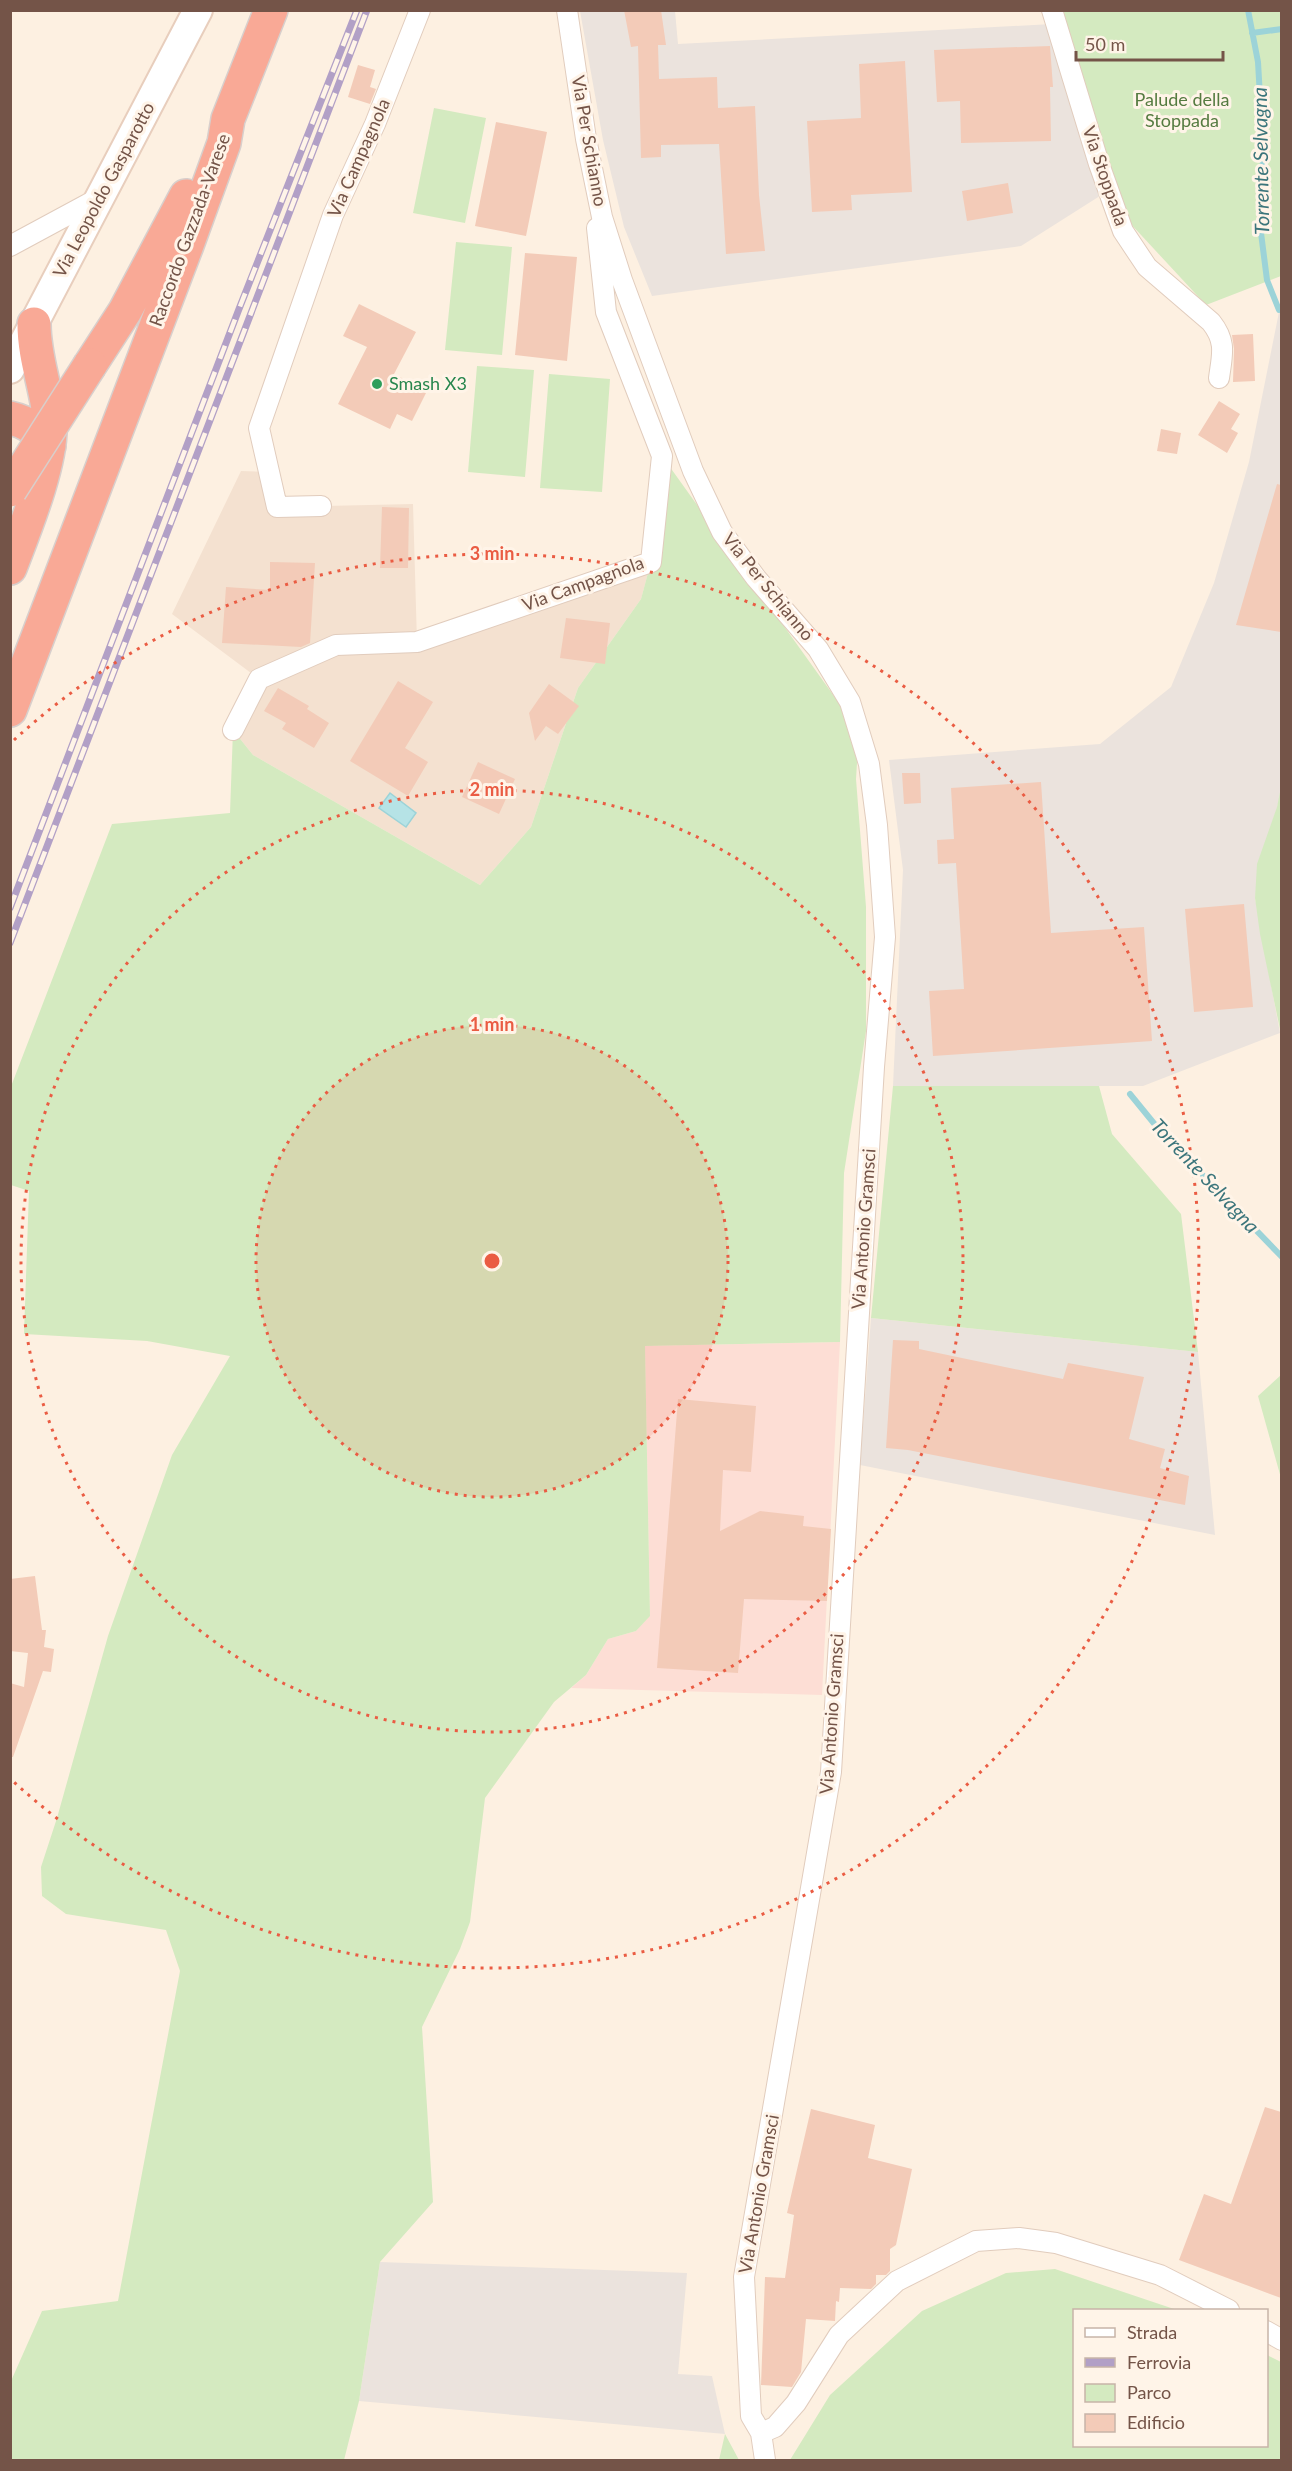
<svg xmlns="http://www.w3.org/2000/svg" width="1292" height="2471" viewBox="0 0 1292 2471" font-family="Lato,sans-serif">
  <style>
    .residential { fill: #f4e1d0 }
    .commercial { fill: #fdded5 }
    .industrial { fill: #ebe3dd }
    .green { fill: #d4eac0 }
    .water { fill: #b6e3e6; stroke: #9cd3d8; stroke-width: 1.5 }
    .lines { fill: none; stroke-linecap: round; stroke-linejoin: round }
    .stream { stroke: #9cd3d8; stroke-width: 6 }
    .building { fill: #f3cbb8 }
    .street-casing { stroke: #e1ccbd; stroke-width: 22 }
    .secondary-casing { stroke: #e8cebd; stroke-width: 32 }
    .highway-casing { stroke: #d8cfcc; stroke-width: 36 }
    .street { stroke: #fff; stroke-width: 20 }
    .secondary { stroke: #fff; stroke-width: 28 }
    .highway { stroke: #f9a996; stroke-width: 33 }
    .rail-casing { stroke: #b2a0c6; stroke-width: 7 }
    .rail { stroke: #fff4e8; stroke-width: 4.5; stroke-dasharray: 14; stroke-linecap: butt }
    .highway-bridge-casing { stroke: #d8cfcc; stroke-width: 36; stroke-linecap: butt }
    .highway-bridge { stroke: #f9a996; stroke-width: 33 }
    .ring { fill: none; stroke: #ea5c43; stroke-width: 3; stroke-dasharray: 3 6 }
    .leisure-dot { fill: #2e9e5b; stroke: #fff4e8; stroke-width: 2 }
    .labels { text-anchor: middle; stroke-width: 6; stroke-linejoin: round; paint-order: stroke }
    .park-label { font-size: 18px; fill: #557b40; stroke: #fff4e8 }
    .street-label { font-size: 18px; fill: #745448; stroke: #fff4e8 }
    .leisure-label { font-size: 18px; fill: #27864d; stroke: #fff4e8; text-anchor: start }
    .water-label { font-size: 20px; font-style: italic; fill: #3b757b; stroke: #fff4e8 }
    .centre { fill: #ea5c43; stroke: #fff4e8; stroke-width: 3 }
    .ring-label { font-size: 18px; text-anchor: middle; font-weight: bold; fill: #ea5c43; stroke: #fff4e8; stroke-width: 6; stroke-linejoin: round; paint-order: stroke }
  </style>
  <rect width="100%" height="100%" fill="#fdf0e1"/>
  <path class="residential" d="M 241,471 L 272,472 L 281,507 L 413,504 L 417,642 L 651,562 L 641,599 L 578,688 L 531,827 L 480,885 L 253,755 L 233,730 L 259,679 L 172,614 Z"/>
  <path class="commercial" d="M 840,1342 L 822,1695 L 571,1688 L 586,1675 L 608,1639 L 636,1631 L 650,1615 L 645,1346 Z"/>
  <path class="industrial" d="M 580,11 L 675,11 L 678,44 L 1052,24 L 1103,194 L 1021,246 L 652,296 L 624,227 L 603,140 Z
    M 1281,302 L 1282,787 L 1255,898 L 1280,1033 L 1143,1086 L 893,1086 L 903,870 L 889,760 L 1100,744 L 1171,687 L 1214,583 L 1249,462 Z
    M 871,1318 L 1198,1352 L 1215,1535 L 860,1465 Z
    M 380,2262 L 687,2273 L 678,2374 L 712,2376 L 725,2434 L 359,2401 Z"/>
  <path class="green" d="M 1048,11 L 1281,11 L 1281,276 L 1206,305 L 1103,194 Z
    M 434,108 L 486,118 L 465,223 L 413,213 Z
    M 456,242 L 512,247 L 502,355 L 445,350 Z
    M 477,366 L 534,370 L 525,477 L 468,472 Z
    M 549,374 L 610,379 L 602,492 L 540,488 Z
    M 662,456 L 859,731 L 856,779 L 866,907 L 866,1031 L 844,1173 L 840,1342 L 645,1346 L 650,1616 L 636,1631 L 608,1639 L 586,1675 L 554,1702 L 485,1798 L 470,1922 L 460,1949 L 422,2027 L 433,2202 L 380,2262 L 359,2401 L 344,2460 L 11,2460 L 11,2381 L 42,2311 L 118,2301 L 180,1971 L 166,1930 L 66,1914 L 42,1896 L 41,1867 L 57,1818 L 108,1636 L 172,1455 L 230,1356 L 147,1341 L 24,1334 L 29,1191 L 11,1185 L 10,1089 L 112,824 L 230,813 L 233,730 L 253,755 L 480,885 L 531,827 L 578,688 L 641,599 L 663,517 Z
    M 1281,787 L 1282,1034 L 1281,1034 L 1260,934 L 1255,898 L 1257,864 L 1277,807 Z
    M 893,1086 L 1099,1086 L 1112,1134 L 1181,1214 L 1198,1352 L 871,1318 Z
    M 1281,1375 L 1281,1478 L 1258,1396 Z
    M 1055,2269 L 1177,2310 L 1074,2310 L 1074,2446 L 1266,2446 L 1267,2355 L 1281,2362 L 1281,2460 L 790,2460 L 830,2395 L 922,2311 L 1006,2273 Z
    M 725,2434 L 739,2460 L 719,2460 Z"/>
  <path class="water" d="M 390,793 L 416,813 L 406,827 L 379,808 Z"/>
  <g class="lines">
    <path class="stream" d="M 1248,10 L 1258,62 L 1263,149 L 1261,233 L 1267,280 L 1279,310
      M 1252,33 L 1282,29
      M 1130,1094 L 1161,1132 L 1282,1257"/>
  </g>
  <path class="building" d="M 624,10 L 661,10 L 666,45 L 658,45 L 659,79 L 717,77 L 718,108 L 755,106 L 759,195 L 765,251 L 726,254 L 719,144 L 661,145 L 661,157 L 641,158 L 638,46 L 631,47 Z
    M 1050,46 L 1053,87 L 1050,87 L 1051,141 L 961,143 L 960,101 L 937,102 L 934,50 Z
    M 905,61 L 912,192 L 851,195 L 852,210 L 812,212 L 807,121 L 861,118 L 859,64 Z
    M 358,65 L 375,70 L 370,87 L 376,89 L 370,104 L 348,97 Z
    M 496,122 L 547,132 L 526,236 L 475,226 Z
    M 1008,183 L 1013,213 L 967,221 L 962,191 Z
    M 525,253 L 577,257 L 567,361 L 515,355 Z
    M 359,304 L 416,332 L 394,374 L 427,391 L 412,421 L 397,414 L 390,429 L 338,404 L 367,347 L 343,336 Z
    M 1253,334 L 1255,381 L 1233,382 L 1234,349 L 1232,335 Z
    M 1219,401 L 1240,414 L 1231,429 L 1238,433 L 1227,453 L 1198,435 Z
    M 1161,429 L 1181,433 L 1177,454 L 1157,451 Z
    M 1277,484 L 1281,485 L 1281,632 L 1236,625 Z
    M 382,507 L 409,508 L 408,568 L 380,568 Z
    M 270,562 L 315,563 L 310,643 L 301,647 L 222,643 L 226,587 L 270,590 Z
    M 566,618 L 610,623 L 605,664 L 560,658 Z
    M 398,681 L 433,702 L 405,748 L 428,762 L 408,796 L 350,761 Z
    M 549,684 L 579,706 L 558,734 L 546,726 L 535,741 L 529,713 Z
    M 278,688 L 309,706 L 307,709 L 329,723 L 314,748 L 282,729 L 286,723 L 264,711 Z
    M 478,762 L 515,779 L 499,814 L 462,797 Z
    M 902,773 L 920,773 L 921,803 L 904,804 Z
    M 1041,782 L 1051,933 L 1144,927 L 1152,1041 L 933,1056 L 929,991 L 964,989 L 956,863 L 938,864 L 937,840 L 954,839 L 951,788 Z
    M 1244,904 L 1253,1007 L 1194,1012 L 1185,909 Z
    M 893,1340 L 919,1341 L 919,1349 L 1063,1379 L 1068,1363 L 1144,1377 L 1129,1439 L 1165,1449 L 1160,1468 L 1189,1476 L 1185,1505 L 908,1450 L 886,1448 Z
    M 678,1399 L 756,1406 L 751,1472 L 723,1470 L 720,1531 L 760,1511 L 804,1516 L 803,1526 L 831,1529 L 827,1601 L 744,1599 L 738,1673 L 657,1668 Z
    M 35,1576 L 42,1630 L 46,1630 L 44,1647 L 54,1649 L 51,1672 L 43,1671 L 13,1757 L 10,1757 L 10,1683 L 24,1687 L 28,1653 L 10,1651 L 10,1579 Z
    M 1265,2107 L 1281,2112 L 1281,2298 L 1179,2260 L 1204,2194 L 1231,2204 Z
    M 811,2109 L 875,2125 L 868,2158 L 912,2169 L 896,2245 L 890,2249 L 890,2271 L 886,2275 L 876,2275 L 876,2284 L 871,2289 L 840,2288 L 839,2302 L 836,2301 L 835,2321 L 806,2319 L 801,2372 L 792,2387 L 761,2385 L 765,2277 L 785,2278 L 794,2215 L 787,2213 Z"/>
  <g class="lines">
    <defs>
      <path id="street" d="M 567,10 L 586,139 L 602,217 L 622,280 L 693,471 L 722,532 L 756,578 L 818,649 L 850,702 L 869,764 L 877,825 L 885,937 L 874,1067 L 831,1772 L 744,2277 L 751,2416 L 761,2433 L 765,2460
        M 1052,10 L 1099,164 L 1123,231 L 1147,267 L 1211,322 C 1227,342 1222,355 1219,378
        M 10,246 L 99,198
        M 321,506 L 277,507 L 259,428 L 333,215 L 375,124 L 420,10
        M 233,730 L 259,679 L 336,645 L 417,642 L 651,562 L 662,456 L 606,312 L 597,228
        M 1266,2331 L 1282,2340
        M 761,2433 L 775,2427 L 796,2403 L 839,2335 L 897,2281 L 976,2241 L 1019,2238 L 1056,2243 L 1160,2275 L 1229,2310"/>
      <path id="secondary" d="M 10,369 L 198,10"/>
      <path id="highway" d="M 90,365 L 125,311 L 186,196
        M 10,418 C 28,422 40,431 49,446
        M 10,568 C 24,531 52,463 50,425 C 48,391 34,360 34,324
        M 10,710 L 187,245 L 224,143 L 228,119 L 271,10"/>
    </defs>
    <use href="#street" class="street-casing"/>
    <use href="#secondary" class="secondary-casing"/>
    <use href="#highway" class="highway-casing"/>
    <use href="#street" class="street"/>
    <use href="#secondary" class="secondary"/>
    <use href="#highway" class="highway"/>
    <defs>
      <path id="rail" d="M 10,908 L 239,309 L 357,10
        M 10,943 L 367,10"/>
    </defs>
    <use href="#rail" class="rail-casing"/>
    <use href="#rail" class="rail"/>
    <defs>
      <path id="highway-bridge" d="M 10,490 L 90,365"/>
    </defs>
    <use href="#highway-bridge" class="highway-bridge-casing"/>
    <use href="#highway-bridge" class="highway-bridge"/>
  </g>
  <circle cx="492" cy="1261" r="236" fill="#ea5c43" fill-opacity=".12"/>
  <g class="ring">
    <circle cx="492" cy="1261" r="236"/>
    <circle cx="492" cy="1261" r="471"/>
    <path d="M14 740A707 707 0 1 1 14 1782"/>
  </g>
  <circle class="leisure-dot" cx="377" cy="384" r="6"/>
  <g class="labels">
    <g class="park-label">
      <text x="1182" y="106">Palude della<tspan x="1182" dy="21">Stoppada</tspan></text>
    </g>
    <g class="street-label">
      <text transform="translate(589 141) rotate(80)" y="6">Via Per Schianno</text>
      <text transform="translate(359 158) rotate(-66)" y="6">Via Campagnola</text>
      <text transform="translate(1105 176) rotate(71)" y="6">Via Stoppada</text>
      <text transform="translate(104 190) rotate(-62)" y="6">Via Leopoldo Gasparotto</text>
      <text transform="translate(190 230) rotate(-70)" y="6">Raccordo Gazzada-Varese</text>
      <text transform="translate(583 584) rotate(-20)" y="6">Via Campagnola</text>
      <text transform="translate(768 587) rotate(51)" y="6">Via Per Schianno</text>
      <text transform="translate(864 1229) rotate(-86)" y="6">Via Antonio Gramsci</text>
      <text transform="translate(832 1714) rotate(-86)" y="6">Via Antonio Gramsci</text>
      <text transform="translate(759 2194) rotate(-80)" y="6">Via Antonio Gramsci</text>
    </g>
    <g class="leisure-label">
      <text x="389" y="390">Smash X3</text>
    </g>
    <g class="water-label">
      <text transform="translate(1261 161) rotate(-91)" y="7">Torrente Selvagna</text>
      <text transform="translate(1205 1176) rotate(47)" y="7">Torrente Selvagna</text>
    </g>
  </g>
  <circle cx="492" cy="1261" r="9" class="centre"/>
  <g class="ring-label">
    <text x="492" y="560">3 min</text>
    <text x="492" y="796">2 min</text>
    <text x="492" y="1031">1 min</text>
  </g>
  <rect width="1292" height="2471" fill="none" stroke="#745448" stroke-width="24"/>
  <rect x="1073" y="2309" width="195" height="138" fill="#fff4e8" stroke="#c7b4a8" stroke-width="1.5"/>
  <rect x="1085" y="2328" width="30" height="9" fill="#ffffff" stroke="#c7b4a8" stroke-width="1.5"/>
  <text x="1127" y="2339" font-size="18" fill="#745448">Strada</text>
  <rect x="1085" y="2358" width="30" height="9" fill="#b2a0c6" stroke="#c7b4a8" stroke-width="1.5"/>
  <text x="1127" y="2369" font-size="18" fill="#745448">Ferrovia</text>
  <rect x="1085" y="2384" width="30" height="18" fill="#d4eac0" stroke="#c7b4a8" stroke-width="1.5"/>
  <text x="1127" y="2399" font-size="18" fill="#745448">Parco</text>
  <rect x="1085" y="2414" width="30" height="18" fill="#f3cbb8" stroke="#c7b4a8" stroke-width="1.5"/>
  <text x="1127" y="2429" font-size="18" fill="#745448">Edificio</text>
  <path d="M1076 51v9h147v-9" fill="none" stroke="#745448" stroke-width="3"/>
  <text x="1085" y="51" font-size="18" fill="#745448" stroke="#fff4e8" stroke-width="4.5" paint-order="stroke">50 m</text>
</svg>
